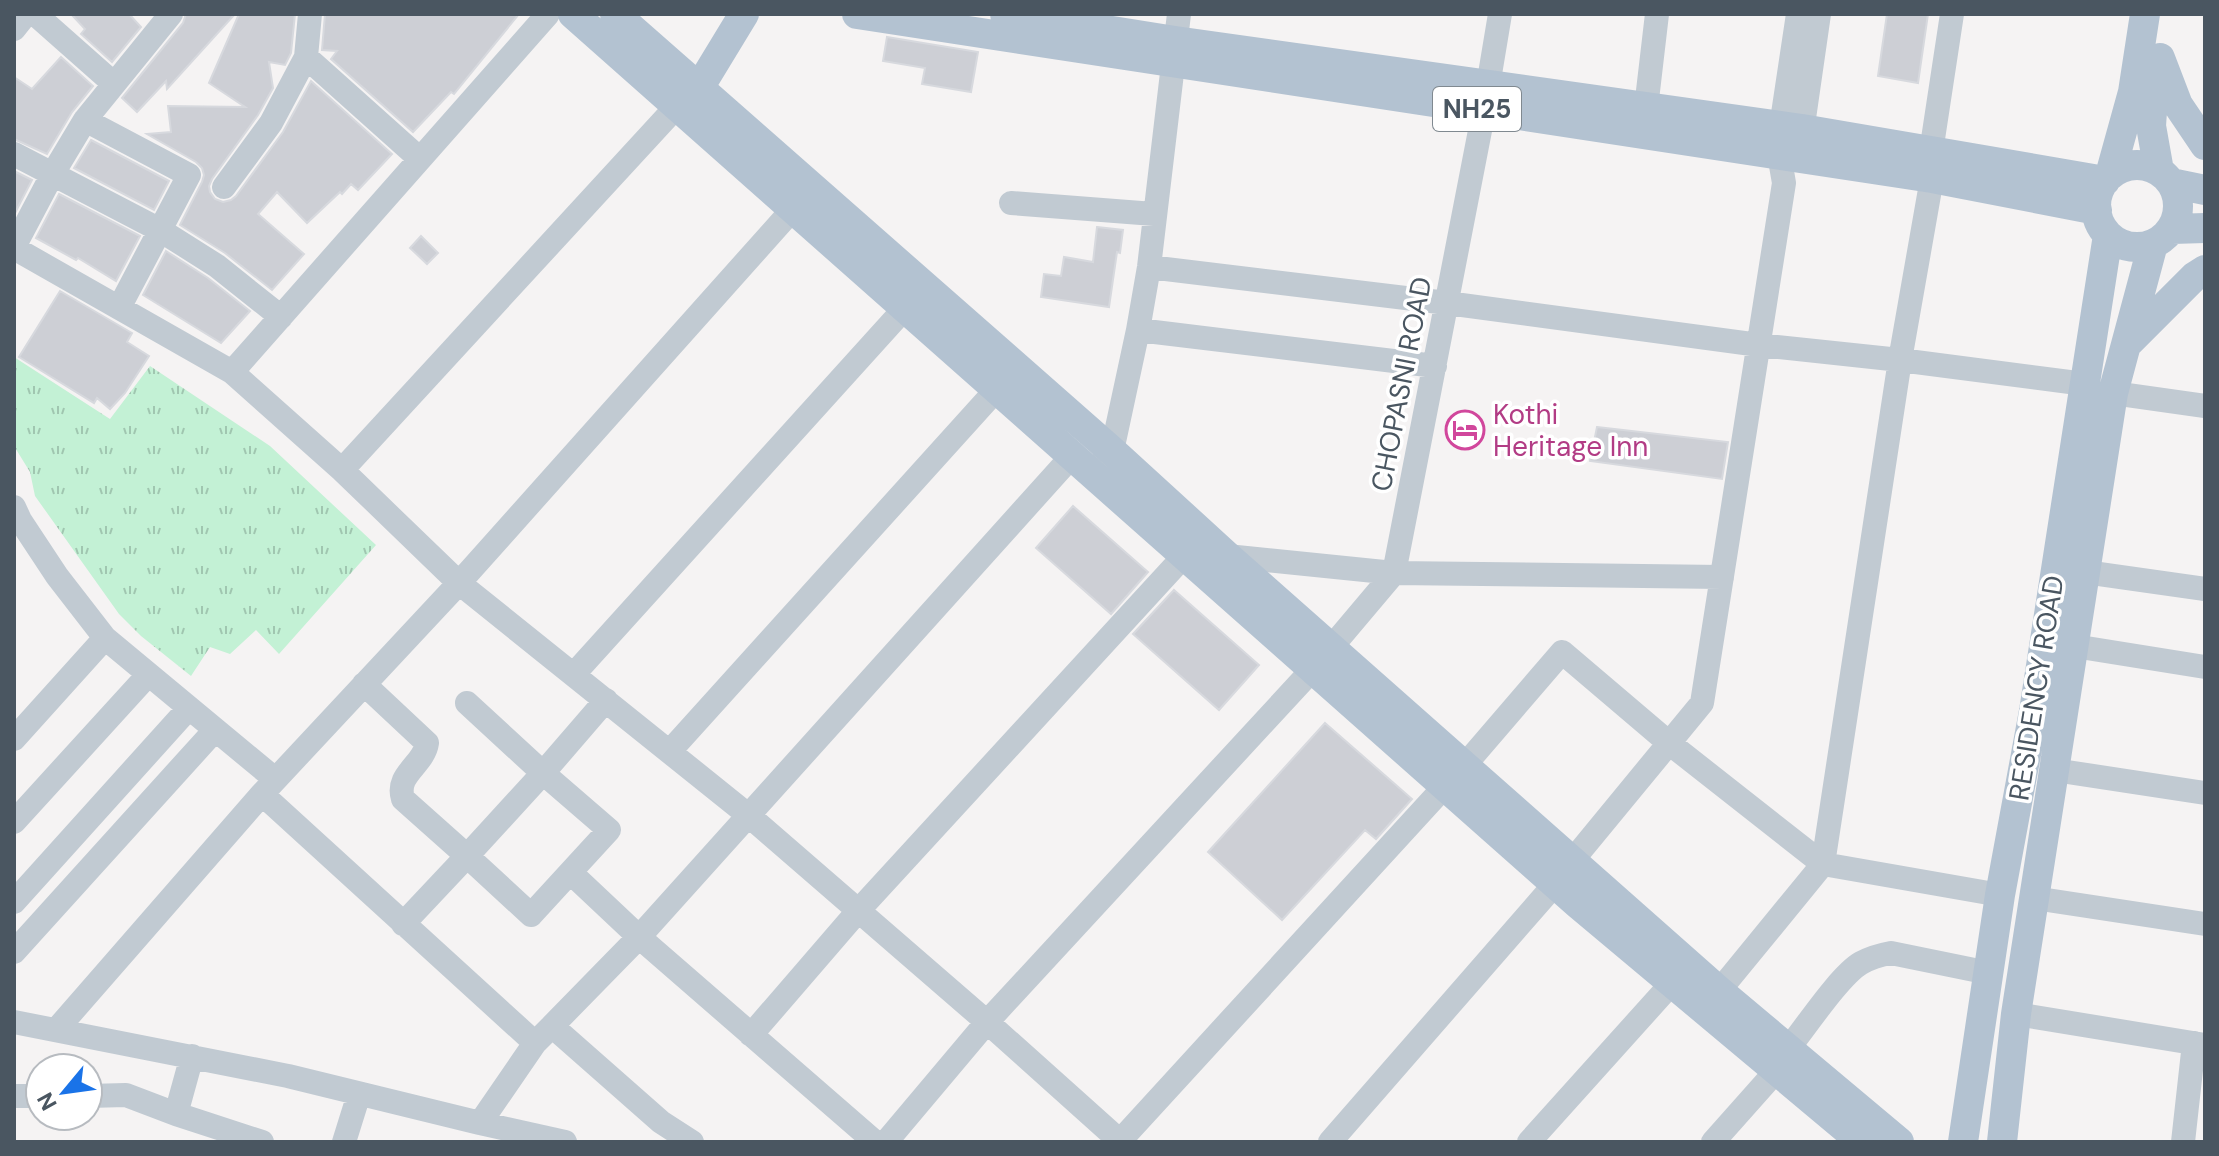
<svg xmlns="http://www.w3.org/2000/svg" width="2219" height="1156" viewBox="0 0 2219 1156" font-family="'DM Sans',sans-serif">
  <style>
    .grass { fill: url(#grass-tufts) }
    .building { fill: #cdcfd5; stroke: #d7d9de; stroke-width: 2 }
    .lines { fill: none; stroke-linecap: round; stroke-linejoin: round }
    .minor { stroke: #c1cad2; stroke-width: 24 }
    .major { stroke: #b3c2d1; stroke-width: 30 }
    .labels { text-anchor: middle; stroke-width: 7; stroke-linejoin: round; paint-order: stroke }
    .shield { fill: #fff; stroke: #808990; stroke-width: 2 }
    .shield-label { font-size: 26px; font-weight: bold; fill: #4a5661 }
    .street-label { font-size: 28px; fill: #4a5661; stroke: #fff }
    .hotel-label { font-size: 28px; fill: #b23c85; stroke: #fff; text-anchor: start }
  </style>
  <defs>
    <pattern id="grass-tufts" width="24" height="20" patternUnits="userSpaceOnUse" patternTransform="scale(2)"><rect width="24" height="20" fill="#c3f1d5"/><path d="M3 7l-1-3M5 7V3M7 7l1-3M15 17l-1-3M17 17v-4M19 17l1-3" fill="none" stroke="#a0c6b0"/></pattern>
  </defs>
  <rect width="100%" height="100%" fill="#f5f3f3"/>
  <path class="grass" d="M 14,357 L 110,419 L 150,366 L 270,446 L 376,545 L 279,654 L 256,630 L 230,654 L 210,647 L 191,676 L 141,636 L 119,614 L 35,496 L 30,472 L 14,446 Z"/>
  <path class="building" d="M 71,14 L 129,14 L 141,27 L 112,62 L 81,34 L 85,29 Z
    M 186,14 L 235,14 L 167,89 L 166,81 L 137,112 L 122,98 L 183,23 Z
    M 239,14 L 295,14 L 291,53 L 285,65 L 269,62 L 273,88 L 258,115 L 212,179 L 209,186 L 210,192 L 215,199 L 223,202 L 231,200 L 236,196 L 283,132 L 311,81 L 392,154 L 358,190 L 351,184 L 342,194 L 340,192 L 307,223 L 277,192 L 258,214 L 304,254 L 272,290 L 225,253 L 180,225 L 202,182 L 204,175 L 202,168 L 196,162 L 147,134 L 171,132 L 168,106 L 245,107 L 209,83 Z
    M 325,14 L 519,14 L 454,94 L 451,92 L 413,132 L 331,59 L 337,51 L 322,50 Z
    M 1887,14 L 1928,14 L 1918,83 L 1878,76 Z
    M 887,37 L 978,52 L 971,92 L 922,84 L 925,68 L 883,61 Z
    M 61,57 L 93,86 L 72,112 L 47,154 L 14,139 L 14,77 L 32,89 Z
    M 91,140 L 169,181 L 154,210 L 74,168 Z
    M 14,171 L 32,180 L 14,215 Z
    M 59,194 L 140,236 L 116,281 L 78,258 L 76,260 L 36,238 Z
    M 1097,227 L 1123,230 L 1120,253 L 1117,252 L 1109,307 L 1041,297 L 1044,274 L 1061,276 L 1064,257 L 1093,262 Z
    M 421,236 L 438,253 L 427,264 L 410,248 Z
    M 166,251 L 208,278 L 250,311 L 221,343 L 143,295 Z
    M 60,291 L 132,333 L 127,342 L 149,356 L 125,393 L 110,409 L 97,398 L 94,403 L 19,357 Z
    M 1597,427 L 1728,442 L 1722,479 L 1590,461 Z
    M 1073,506 L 1148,572 L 1111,614 L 1036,548 Z
    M 1174,590 L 1259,665 L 1219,710 L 1133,634 Z
    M 1325,723 L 1412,799 L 1376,839 L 1365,830 L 1282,920 L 1208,852 Z"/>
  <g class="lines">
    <path class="minor" d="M 35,14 L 113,83
      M 14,29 L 26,14
      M 306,57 L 420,159
      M 1646,108 L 1657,14
      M 85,120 L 189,175 L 119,308
      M 1800,146 L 1819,14
      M 1931,152 L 1952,14
      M 14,154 L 160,230 L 217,266 L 281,317
      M 224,187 L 271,123 L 306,57 L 310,14
      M 1011,203 L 1154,214
      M 14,247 L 52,175 L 85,120 L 171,14
      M 14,248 L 232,372 L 342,470 L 459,583 L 748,815 L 987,1022 L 1121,1142
      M 1149,267 L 1447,303 L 1759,345 L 1900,360 L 2085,384
      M 1138,330 L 1435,366
      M 232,372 L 548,14
      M 2113,393 L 2205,406
      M 1102,462 L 1112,451 L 1138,330 L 1149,267 L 1179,14
      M 342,470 L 677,106
      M 14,507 L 20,520 L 57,576 L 105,638 L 275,779
      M 1227,556 L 1394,573 L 1722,577
      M 2085,572 L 2205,589
      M 2074,646 L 2205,667
      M 574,674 L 905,308
      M 364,684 L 427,743 C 424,765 395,774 403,799 L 467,856 L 543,773 L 467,703
      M 14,739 L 105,638
      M 670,751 L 997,389
      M 1464,766 L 1562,652 L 1669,743 L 1823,864 L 2000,895
      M 2054,770 L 2205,793
      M 262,794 L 535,1043 L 552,1026 L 661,1122 L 692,1142
      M 14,822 L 148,675
      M 1572,861 L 1702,703 L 1784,183 L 1779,154 L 1781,127 L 1798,14
      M 571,873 L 639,937 L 875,1142
      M 2034,898 L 2205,924
      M 14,902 L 188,709
      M 403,924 L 467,856 L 531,915 L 609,830 L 543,773 L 606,700
      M 14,952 L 215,730
      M 1719,991 L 1823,864 L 1900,360 L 1932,178
      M 2016,1014 L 2205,1045
      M 14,1022 L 288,1076 L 480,1123 L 535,1043
      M 552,1026 L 639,937 L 1072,456
      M 57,1029 L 262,794 L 459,583 L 793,209
      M 751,1035 L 858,911 L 1184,556
      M 1788,1049 C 1805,1028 1840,975 1861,963 C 1870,958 1880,955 1891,953 L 1989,973
      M 14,1096 L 40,1096
      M 88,1096 L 126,1095 L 176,1114 L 262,1142
      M 176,1114 L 192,1056
      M 480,1123 L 565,1142
      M 344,1142 L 359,1094
      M 886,1142 L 987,1022 L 1313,669 L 1394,573 L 1484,110 L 1500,14
      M 1119,1142 L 1445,786
      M 1330,1142 L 1555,884
      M 1529,1142 L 1672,983
      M 1713,1142 L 1777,1070
      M 2183,1142 L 2194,1043"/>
    <path class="major" d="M 573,14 L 1578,904 L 1862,1142
      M 615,14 L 1112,451 L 1227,556 L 1719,991 L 1899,1142
      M 857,14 L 1932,178 L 2097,210
      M 1005,14 L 1175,41 L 1802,129 L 2105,181
      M 2160,58 L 2178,105 L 2205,145
      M 2158,59 L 2153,96 L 2151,126 L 2159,171
      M 699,88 L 744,14
      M2096 206a41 41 0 1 1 82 0a41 41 0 1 1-82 0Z
      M 2110,175 L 2133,92 L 2145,14
      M 2171,183 L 2205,190
      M 2172,229 L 2205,228
      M 2128,343 L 2194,277 L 2205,270
      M 1963,1142 L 2000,895 L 2034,711 L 2108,235
      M 2002,1142 L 2016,1014 L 2113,393 L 2153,244"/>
  </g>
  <defs>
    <symbol id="hotel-ring" viewBox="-11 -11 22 22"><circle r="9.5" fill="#fff" stroke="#d1479c" stroke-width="1.5"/><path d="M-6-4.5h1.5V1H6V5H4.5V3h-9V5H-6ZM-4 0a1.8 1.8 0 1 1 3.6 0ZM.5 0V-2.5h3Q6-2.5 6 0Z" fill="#d1479c"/></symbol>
  </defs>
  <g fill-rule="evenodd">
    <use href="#hotel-ring" x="1443" y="408" width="44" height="44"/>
  </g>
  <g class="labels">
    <rect class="shield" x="1433" y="87" width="88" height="44" rx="6"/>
    <g class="shield-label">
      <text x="1477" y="118">NH25</text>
    </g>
    <g class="street-label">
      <text transform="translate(1401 384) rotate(-79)" y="10">CHOPASNI ROAD</text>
      <text transform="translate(2036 688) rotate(-81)" y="10">RESIDENCY ROAD</text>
    </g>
    <g class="hotel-label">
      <text x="1493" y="424">Kothi<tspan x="1493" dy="32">Heritage Inn</tspan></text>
    </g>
  </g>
  <rect width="2219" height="1156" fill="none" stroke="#4a5661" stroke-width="32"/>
  <g transform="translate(64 1092) rotate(241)"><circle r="38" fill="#ffffff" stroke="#b7bbc0" stroke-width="2"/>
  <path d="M0-6L14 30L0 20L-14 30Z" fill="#1a73e8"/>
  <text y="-12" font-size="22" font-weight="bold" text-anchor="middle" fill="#4a5661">N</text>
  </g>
</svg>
